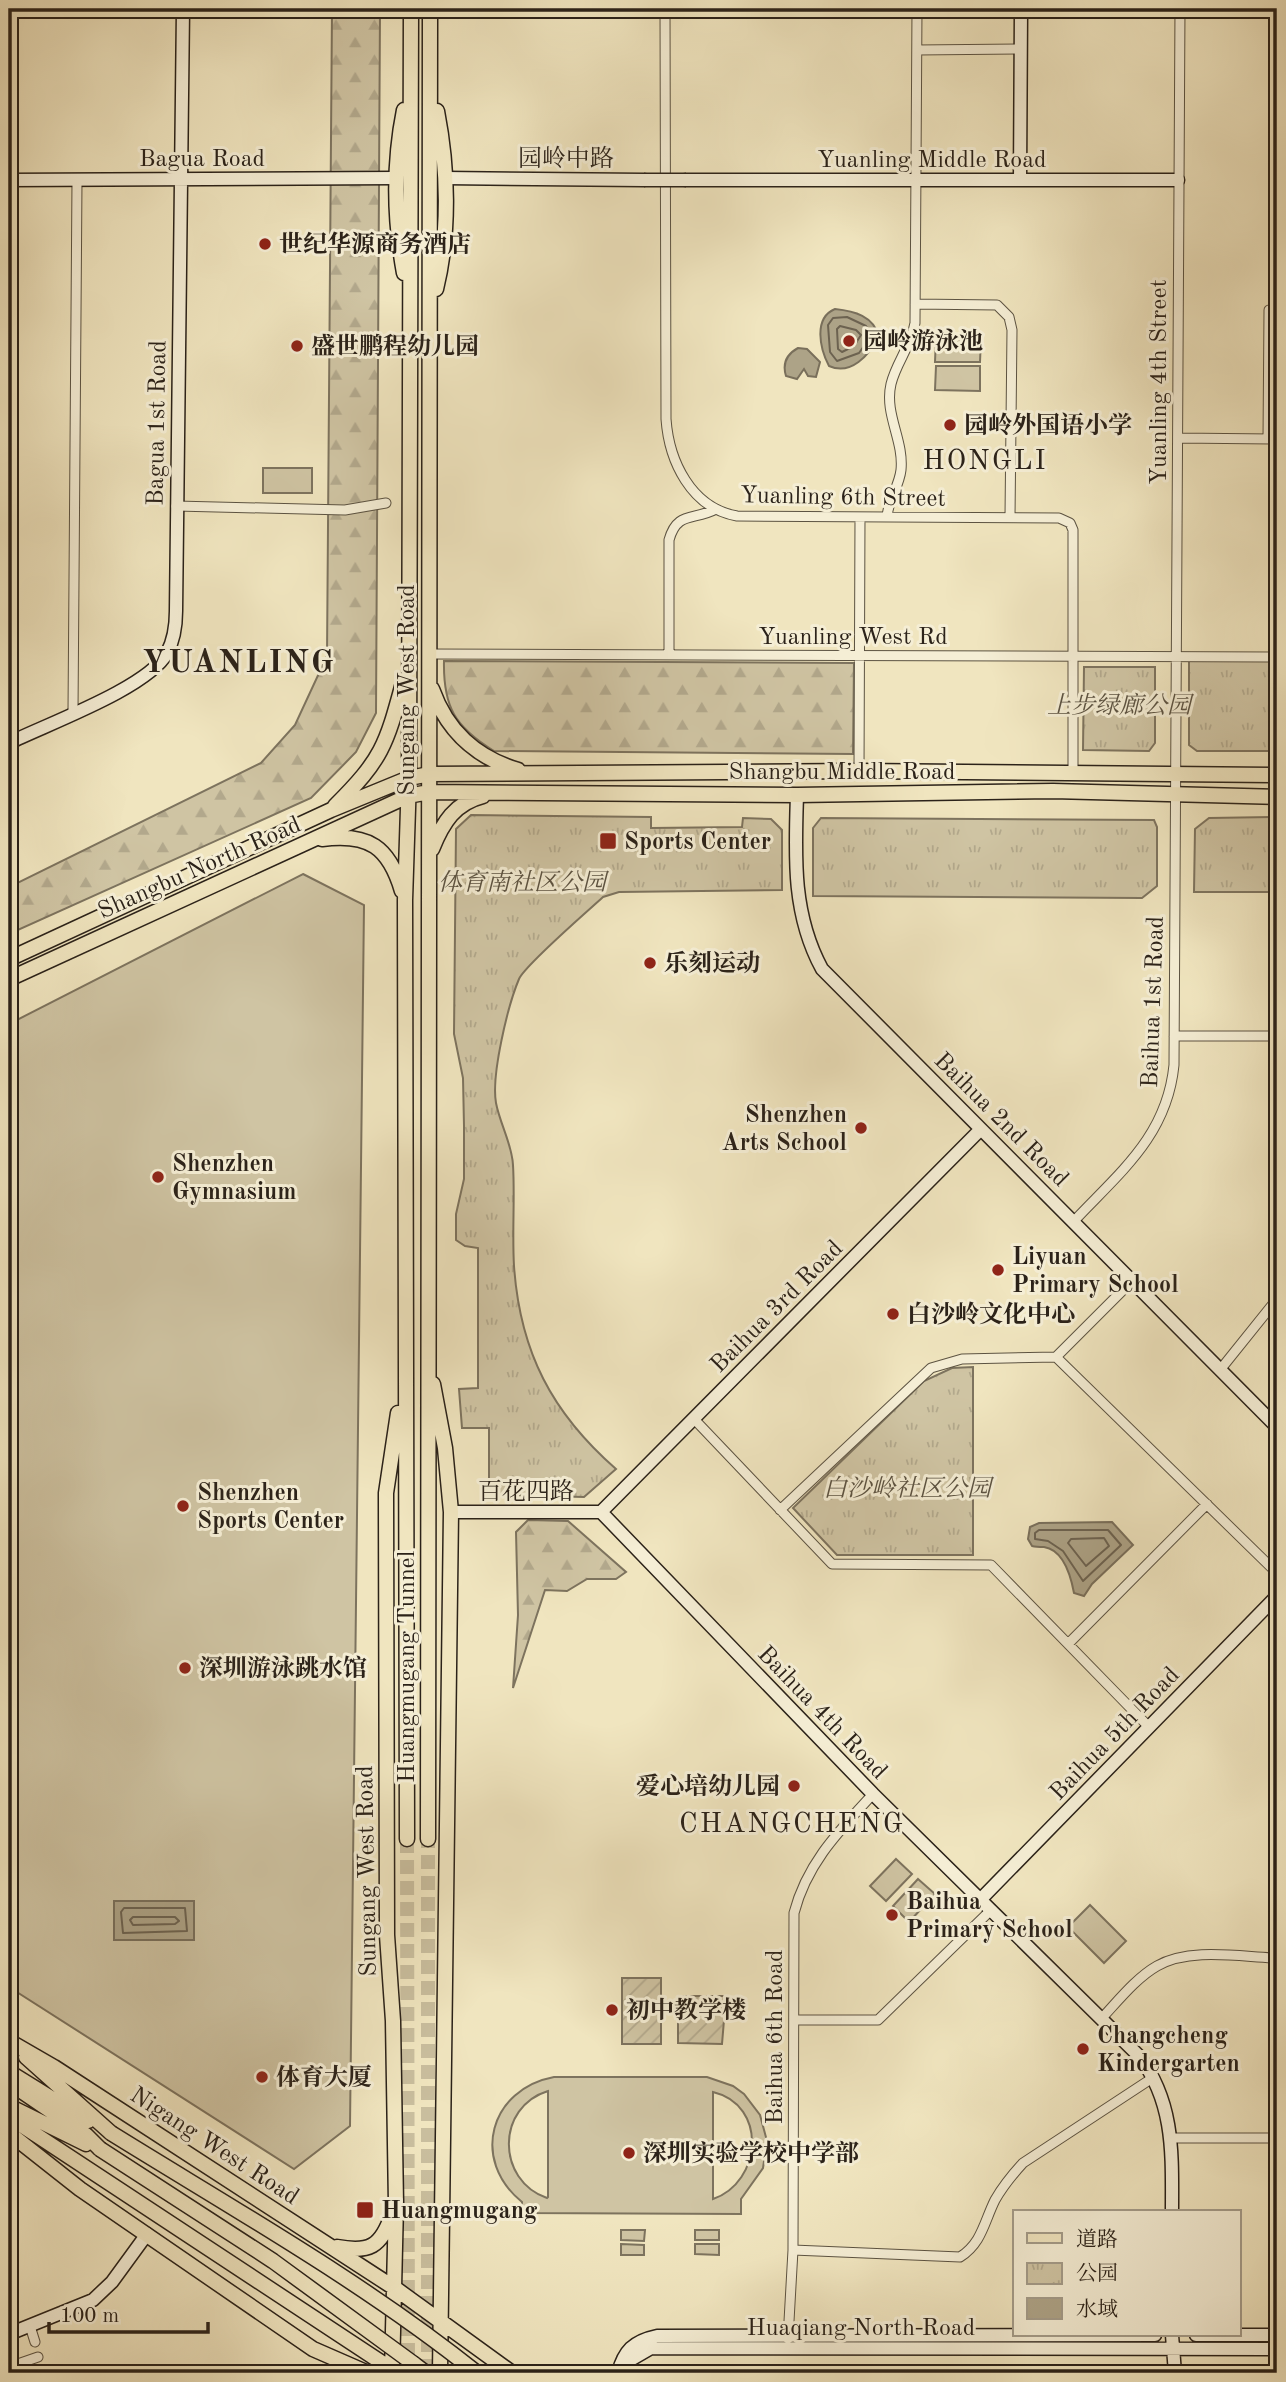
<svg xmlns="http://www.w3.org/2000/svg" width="1286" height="2382" viewBox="0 0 1286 2382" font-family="'Old Standard TT','Noto Serif SC',serif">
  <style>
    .forest { fill: url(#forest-firs); stroke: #7d735e; stroke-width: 2 }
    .park { fill: url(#park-tufts); stroke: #7d735e; stroke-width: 2 }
    .garden { fill: url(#garden-furrows); stroke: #7d735e; stroke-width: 2 }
    .pitch { fill: #cfc4a3; stroke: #7d735e; stroke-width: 2; fill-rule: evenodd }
    .water { fill: #ada387; stroke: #796f5b; stroke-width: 2 }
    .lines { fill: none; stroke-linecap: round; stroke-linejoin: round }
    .shore { stroke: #6c6250; stroke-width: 2 }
    .primary-tunnel { stroke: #c9be9e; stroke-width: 14; stroke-dasharray: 14 7; stroke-linecap: butt }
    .street-casing { stroke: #5c5342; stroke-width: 11 }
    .secondary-casing { stroke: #2b2219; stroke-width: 15 }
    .primary-casing { stroke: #2b2219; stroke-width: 17 }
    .street { stroke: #f5eed5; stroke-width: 9 }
    .secondary { stroke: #f5eed5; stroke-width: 12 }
    .primary { stroke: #f0e5bf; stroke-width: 14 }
    .secondary-bridge-casing { stroke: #2b2219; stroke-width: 15; stroke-linecap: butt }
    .primary-bridge-casing { stroke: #2b2219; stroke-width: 17; stroke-linecap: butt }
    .secondary-bridge { stroke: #f5eed5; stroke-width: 12 }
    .primary-bridge { stroke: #f0e5bf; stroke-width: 14 }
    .poi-dot { fill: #8f2418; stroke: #f5eed5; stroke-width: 2.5 }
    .labels { text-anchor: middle; stroke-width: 6; stroke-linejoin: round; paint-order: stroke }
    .street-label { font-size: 24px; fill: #2b2219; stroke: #f5eed5 }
    .poi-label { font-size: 24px; font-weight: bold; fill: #2b2219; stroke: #f5eed5; text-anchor: start }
    .park-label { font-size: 24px; font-style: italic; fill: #5c5342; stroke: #f5eed5 }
    .quarter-label { font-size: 28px; letter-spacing: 2px; fill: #2b2219; stroke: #f5eed5 }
    .district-label { font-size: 32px; font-weight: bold; letter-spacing: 2px; fill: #2b2219; stroke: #f5eed5 }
  </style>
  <defs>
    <pattern id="forest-firs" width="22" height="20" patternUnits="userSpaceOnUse" patternTransform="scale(1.75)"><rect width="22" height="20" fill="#cfc4a3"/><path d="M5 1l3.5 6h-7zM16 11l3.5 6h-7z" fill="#b2a88c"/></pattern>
    <pattern id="park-tufts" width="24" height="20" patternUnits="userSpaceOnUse" patternTransform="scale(1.75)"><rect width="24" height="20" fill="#cfc4a3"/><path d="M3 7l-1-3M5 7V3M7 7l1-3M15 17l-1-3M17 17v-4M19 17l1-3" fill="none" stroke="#b2a88c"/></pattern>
    <pattern id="garden-furrows" width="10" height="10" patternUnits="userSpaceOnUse" patternTransform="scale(1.75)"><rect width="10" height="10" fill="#cfc4a3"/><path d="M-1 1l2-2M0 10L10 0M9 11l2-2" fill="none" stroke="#b2a88c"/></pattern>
  </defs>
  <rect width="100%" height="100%" fill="#f0e5bf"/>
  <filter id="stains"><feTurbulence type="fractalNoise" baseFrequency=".00286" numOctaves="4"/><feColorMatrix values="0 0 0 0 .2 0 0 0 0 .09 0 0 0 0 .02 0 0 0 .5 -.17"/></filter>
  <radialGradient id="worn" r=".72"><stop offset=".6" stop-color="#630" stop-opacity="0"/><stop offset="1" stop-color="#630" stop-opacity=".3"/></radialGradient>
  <path class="forest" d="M 332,9 L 380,9 L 376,713 L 356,752 L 311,798 L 9,934 L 9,887 L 261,763 L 295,725 L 327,656 Z
    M 444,661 L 854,663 L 853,754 L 494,751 C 455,727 443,707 444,661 Z
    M 528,1520 L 568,1521 L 626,1572 L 616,1579 L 587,1579 L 567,1591 L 545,1590 L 513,1688 L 518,1615 L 516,1532 Z"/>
  <path class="park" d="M 1189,661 L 1277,661 L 1277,751 L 1197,751 L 1189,745 Z
    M 1084,667 L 1155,667 L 1155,743 L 1149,751 L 1083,750 Z
    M 471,815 L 651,817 L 651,828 L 742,827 L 743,818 L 771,819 L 782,830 L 782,890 L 619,892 L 603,897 C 588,911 525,965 519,979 C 508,1005 491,1075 496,1103 C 500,1124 512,1144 513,1165 C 515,1198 512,1232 514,1266 C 520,1352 552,1413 616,1469 L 584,1497 L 497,1495 L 489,1487 L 489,1428 L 462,1428 L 459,1389 L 478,1388 L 478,1248 L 465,1246 L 456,1240 L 456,1214 L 464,1179 L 464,1126 L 463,1078 L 454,1034 L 456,829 Z
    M 1277,817 L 1277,892 L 1194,892 L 1195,829 L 1209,818 Z
    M 821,818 L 1154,820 L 1157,827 L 1157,886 L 1142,898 L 813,896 L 813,828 Z
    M 973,1367 L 973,1555 L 837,1555 L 793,1508 L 924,1381 L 952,1368 Z"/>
  <path class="garden" d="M 622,1978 L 661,1978 L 661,2044 L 622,2044 Z
    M 678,1996 L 702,1996 L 702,2002 L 707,2002 L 707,1996 L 726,1996 L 722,2044 L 678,2043 Z"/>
  <path class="pitch" d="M 936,337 L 981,338 L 980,362 L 935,362 Z
    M 936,366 L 980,366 L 980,391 L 935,390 Z
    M 263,468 L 312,468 L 312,493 L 263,493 Z
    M 303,874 L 364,905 L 350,2126 L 294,2169 L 9,1987 L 9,1024 Z
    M 896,1859 L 912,1874 L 886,1901 L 870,1886 Z
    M 918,1879 L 935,1894 L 909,1922 L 893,1906 Z
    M 1090,1905 L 1126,1941 L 1104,1963 L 1068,1927 Z
    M 554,2077 L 707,2077 L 733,2086 L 744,2094 L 760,2115 L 767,2141 L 763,2168 L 741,2199 L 741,2214 L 522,2213 L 522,2202 C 470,2160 490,2089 554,2077 ZM 548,2091 L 548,2197 L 547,2198 C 496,2180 496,2107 548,2091 ZM 713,2092 C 768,2105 762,2182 713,2199 Z
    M 621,2230 L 645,2230 L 644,2241 L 621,2240 Z
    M 695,2230 L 719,2230 L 719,2240 L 695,2240 Z
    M 621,2244 L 644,2245 L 644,2255 L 621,2255 Z
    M 695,2244 L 719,2244 L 719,2255 L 695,2254 Z"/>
  <path class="water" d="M 835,309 C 854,311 874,316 879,337 C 869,355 851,376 829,366 C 820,349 813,318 835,309 Z
    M 798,348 L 807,349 L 820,362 L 816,377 L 808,376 L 804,369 L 797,379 L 786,376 C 782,363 787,354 798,348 Z
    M 1112,1522 L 1133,1545 L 1092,1584 L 1084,1596 L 1074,1593 C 1071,1577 1064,1550 1044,1547 C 1040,1547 1036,1547 1032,1546 L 1028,1539 L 1030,1527 L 1039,1523 Z
    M 114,1901 L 194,1901 L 194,1940 L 114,1940 Z"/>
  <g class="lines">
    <path class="shore" d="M 847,317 L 866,326 L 871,336 L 859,353 L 837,361 L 830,352 L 828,325 L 833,318 Z
      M 840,326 L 856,330 L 861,335 L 854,346 L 842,352 L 838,349 L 837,329 Z
      M 1039,1530 L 1108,1530 L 1121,1545 L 1083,1581 L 1063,1551 L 1048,1541 L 1035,1539 L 1035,1533 Z
      M 1104,1538 L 1109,1546 L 1086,1566 L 1068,1543 L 1071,1539 Z
      M 124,1908 L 185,1908 L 187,1931 L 123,1933 L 121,1912 Z
      M 133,1917 L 175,1917 L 179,1921 L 175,1924 L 133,1925 L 130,1920 Z"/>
    <path class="primary-tunnel" d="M 407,1839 L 408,2373
      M 428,2373 L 428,1839"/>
    <defs>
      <path id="street" d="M 665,9 L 666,419 C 669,461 691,508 737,516 L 1059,518 L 1070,523 L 1073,530 L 1073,772
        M 917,50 L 1021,49
        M 915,304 L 997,305 L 1009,317 L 1012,330 L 1010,517
        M 1178,438 L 1277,439
        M 1268,439 L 1269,310
        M 176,506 L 345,510 L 386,503
        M 887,517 C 888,500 899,487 901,470 C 904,440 884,414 891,384 C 896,363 911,346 915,323 L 917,9
        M 429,654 L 1277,657
        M 669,655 L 669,540 C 677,511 693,521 716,509
        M 73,712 L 77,181
        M 859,771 L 860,517
        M 1174,1036 L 1277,1036
        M 1074,1221 C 1120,1172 1167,1136 1174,1065 L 1180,9
        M 1056,1357 L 1132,1281
        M 1220,1370 L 1277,1299
        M 694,1419 L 832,1564 L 991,1565 L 1149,1727
        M 780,1510 L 931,1368 L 962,1359 L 1056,1357 L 1277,1573
        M 1068,1644 L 1207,1504
        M 1101,2019 C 1118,2001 1136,1978 1157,1966 C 1190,1947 1241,1957 1277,1958
        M 795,2020 L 878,2020 L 991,1910
        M 1171,2138 L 1277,2138
        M 793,2250 L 960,2257 C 982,2243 984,2222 995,2200 C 1003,2186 1012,2175 1023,2163 L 1154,2077
        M 30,2326 L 35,2342
        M 788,2339 L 793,2250 L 794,1913 C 807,1863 839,1831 873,1794
        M 9,2367 L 38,2357"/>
      <path id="secondary" d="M 445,178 L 644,180
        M 9,180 L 396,178
        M 686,180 L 1178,180
        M 1020,180 L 1021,9
        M 9,743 C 47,724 148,688 167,653 C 174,640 176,626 176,611 L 183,9
        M 797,795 C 795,856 792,914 822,969 L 1277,1427
        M 451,1512 L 601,1512 L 873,1794 L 1139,2056 C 1175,2103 1172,2155 1172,2212
        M 601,1512 L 981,1129
        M 980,1900 L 1277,1596
        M 9,2334 L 93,2300 L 112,2282 L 147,2234
        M 1172,2335 L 1175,2373
        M 1196,2335 L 1277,2335
        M 618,2373 C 624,2351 633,2341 657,2336 L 1155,2335
        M 626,2373 L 632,2359 L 651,2348 L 1277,2349"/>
      <path id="primary" d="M 404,273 C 394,218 393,165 404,110
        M 436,289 C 450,232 448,168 437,111
        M 432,689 C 447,731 475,757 518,770
        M 335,806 C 382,759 386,746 403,683
        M 322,839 C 369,833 389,847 402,891
        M 432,849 C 443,822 455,803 483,796
        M 9,959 L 331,810 L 409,778 L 430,774 L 859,771 L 1277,775
        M 9,979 L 408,796 L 429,792 L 797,795 L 1053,791 L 1277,797
        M 433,1384 L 445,1448 L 451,1512 L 440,2373
        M 407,1839 L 405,900 L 409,778 L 411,9
        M 428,1839 L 430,9
        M 9,2041 L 54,2067 L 396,2289 L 512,2373
        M 26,2057 L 111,2133
        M 9,2072 L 88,2121
        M 11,2084 L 86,2135 L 100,2149
        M 9,2106 L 86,2144
        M 9,2117 L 396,2372
        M 9,2133 L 80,2189 L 313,2349 L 368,2373
        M 337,2247 C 369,2253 381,2247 392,2215
        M 414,2364 L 426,2373
        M 392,2373 L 396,2204 L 393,2021 L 387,1935 L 386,1493 L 398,1413"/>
    </defs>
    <use href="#street" class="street-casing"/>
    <use href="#secondary" class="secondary-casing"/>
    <use href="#primary" class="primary-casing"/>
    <use href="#street" class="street"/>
    <use href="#secondary" class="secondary"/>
    <use href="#primary" class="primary"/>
    <defs>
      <path id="secondary-bridge" d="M 644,180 L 686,180"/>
      <path id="primary-bridge" d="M 111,2133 C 235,2210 363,2282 477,2373
        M 100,2149 L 273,2261 L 414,2364"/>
    </defs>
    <use href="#secondary-bridge" class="secondary-bridge-casing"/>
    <use href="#primary-bridge" class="primary-bridge-casing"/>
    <use href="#secondary-bridge" class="secondary-bridge"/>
    <use href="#primary-bridge" class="primary-bridge"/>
  </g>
  <g class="poi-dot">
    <circle cx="265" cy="244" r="7"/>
    <circle cx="849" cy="341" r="7"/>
    <circle cx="297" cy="346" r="7"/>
    <circle cx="950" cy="425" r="7"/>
    <rect x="599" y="832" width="18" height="18" rx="3.5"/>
    <circle cx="650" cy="963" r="7"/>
    <circle cx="861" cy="1128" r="7"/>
    <circle cx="158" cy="1177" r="7"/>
    <circle cx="998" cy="1270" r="7"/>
    <circle cx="893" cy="1314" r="7"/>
    <circle cx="183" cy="1506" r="7"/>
    <circle cx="185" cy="1668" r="7"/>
    <circle cx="794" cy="1786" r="7"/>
    <circle cx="892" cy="1915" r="7"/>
    <circle cx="612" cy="2010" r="7"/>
    <circle cx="1083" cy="2049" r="7"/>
    <circle cx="262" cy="2077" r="7"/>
    <circle cx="629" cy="2153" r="7"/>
    <rect x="356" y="2201" width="18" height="18" rx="3.5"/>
  </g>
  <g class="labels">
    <g class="street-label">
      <text x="202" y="166">Bagua Road</text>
      <text x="566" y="166">园岭中路</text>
      <text x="932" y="167">Yuanling Middle Road</text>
      <text transform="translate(1158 382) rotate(-90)" y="8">Yuanling 4th Street</text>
      <text transform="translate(156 423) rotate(-89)" y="8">Bagua 1st Road</text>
      <text transform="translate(843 496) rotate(1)" y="8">Yuanling 6th Street</text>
      <text x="853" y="644">Yuanling West Rd</text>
      <text transform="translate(406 690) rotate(-90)" y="8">Sungang West Road</text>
      <text x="842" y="779">Shangbu Middle Road</text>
      <text transform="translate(199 867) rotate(-24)" y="8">Shangbu North Road</text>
      <text transform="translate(1152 1002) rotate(-88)" y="8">Baihua 1st Road</text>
      <text transform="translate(1002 1119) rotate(45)" y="8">Baihua 2nd Road</text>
      <text transform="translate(776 1306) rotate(-45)" y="8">Baihua 3rd Road</text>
      <text x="526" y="1499">百花四路</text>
      <text transform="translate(406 1667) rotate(-90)" y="8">Huangmugang Tunnel</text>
      <text transform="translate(823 1712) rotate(46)" y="8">Baihua 4th Road</text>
      <text transform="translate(1114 1733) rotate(-46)" y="8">Baihua 5th Road</text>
      <text transform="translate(366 1871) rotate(-91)" y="8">Sungang West Road</text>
      <text transform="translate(774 2037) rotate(-90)" y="8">Baihua 6th Road</text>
      <text transform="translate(215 2145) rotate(33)" y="8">Nigang West Road</text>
      <text x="861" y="2335">Huaqiang North Road</text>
    </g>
    <g class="poi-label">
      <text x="279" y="252">世纪华源商务酒店</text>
      <text x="863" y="349">园岭游泳池</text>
      <text x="311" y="354">盛世鹏程幼儿园</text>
      <text x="964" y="433">园岭外国语小学</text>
      <text x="624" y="849">Sports Center</text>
      <text x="664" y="971">乐刻运动</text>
      <text x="847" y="1122" text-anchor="end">Shenzhen<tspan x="847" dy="28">Arts School</tspan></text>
      <text x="172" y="1171">Shenzhen<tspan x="172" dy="28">Gymnasium</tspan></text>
      <text x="1012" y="1264">Liyuan<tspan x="1012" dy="28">Primary School</tspan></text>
      <text x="907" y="1322">白沙岭文化中心</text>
      <text x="197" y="1500">Shenzhen<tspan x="197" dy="28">Sports Center</tspan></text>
      <text x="199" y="1676">深圳游泳跳水馆</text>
      <text x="780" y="1794" text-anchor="end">爱心培幼儿园</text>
      <text x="906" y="1909">Baihua<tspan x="906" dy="28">Primary School</tspan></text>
      <text x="626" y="2018">初中教学楼</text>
      <text x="1097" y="2043">Changcheng<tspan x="1097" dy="28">Kindergarten</tspan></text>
      <text x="276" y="2085">体育大厦</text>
      <text x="643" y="2161">深圳实验学校中学部</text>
      <text x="381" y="2218">Huangmugang</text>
    </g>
    <g class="park-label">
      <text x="1119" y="713">上步绿廊公园</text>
      <text x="522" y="890">体育南社区公园</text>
      <text x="907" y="1496">白沙岭社区公园</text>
    </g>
    <g class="quarter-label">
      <text x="985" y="469">HONGLI</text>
      <text x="792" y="1832">CHANGCHENG</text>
    </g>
    <g class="district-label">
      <text x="239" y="672">YUANLING</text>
    </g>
  </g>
  <rect width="1286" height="2382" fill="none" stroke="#f0e5bf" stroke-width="35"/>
  <rect x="10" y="10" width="1265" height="2361" fill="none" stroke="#2b2219" stroke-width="3.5"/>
  <rect x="18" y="18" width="1251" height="2347" fill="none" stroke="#2b2219" stroke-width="2"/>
  <rect x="1013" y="2210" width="228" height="126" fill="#f5eed5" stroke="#a49c8a" stroke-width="2"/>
  <rect x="1027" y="2233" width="35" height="10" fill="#f0e5bf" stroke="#a49c8a" stroke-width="2"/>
  <text x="1076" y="2246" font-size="21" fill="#2b2219">道路</text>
  <rect x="1027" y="2263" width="35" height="21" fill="url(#park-tufts)" stroke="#a49c8a" stroke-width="2"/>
  <text x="1076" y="2280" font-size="21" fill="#2b2219">公园</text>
  <rect x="1027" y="2298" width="35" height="21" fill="#ada387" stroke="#a49c8a" stroke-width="2"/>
  <text x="1076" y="2316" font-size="21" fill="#2b2219">水域</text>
  <path d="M49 2322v10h159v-10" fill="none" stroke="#2b2219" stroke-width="3.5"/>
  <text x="60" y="2322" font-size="21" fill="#2b2219" stroke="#f5eed5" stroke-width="5" paint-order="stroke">100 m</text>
  <rect width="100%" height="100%" filter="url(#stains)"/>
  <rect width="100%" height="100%" fill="url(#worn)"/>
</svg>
